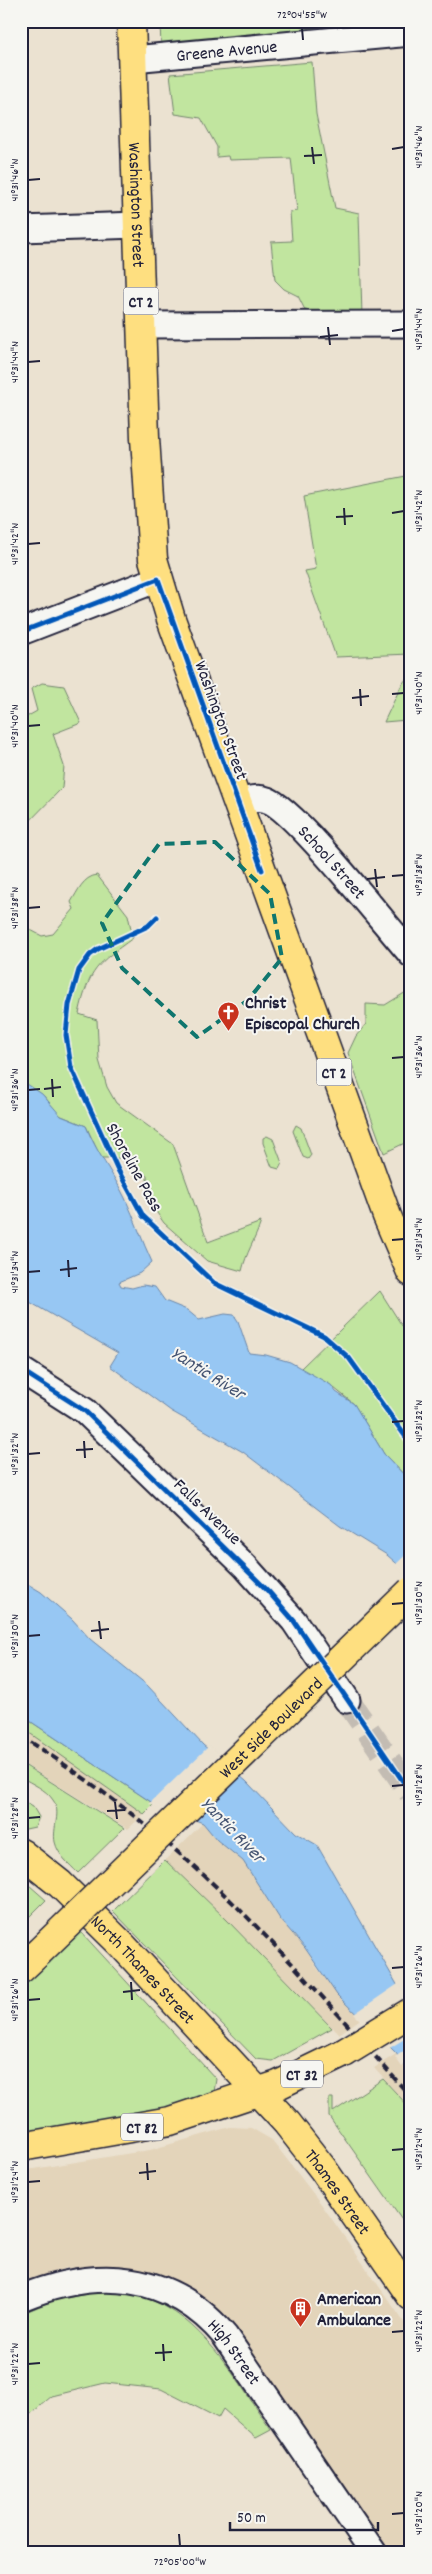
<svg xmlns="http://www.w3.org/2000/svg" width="432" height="2574" viewBox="0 0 432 2574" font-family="Dekko,sans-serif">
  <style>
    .built { fill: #e3d4ba }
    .green { fill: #c1e59f; stroke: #72846d }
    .water { fill: #97c7f3; stroke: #6885a9 }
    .pier { fill: #ebe2d1 }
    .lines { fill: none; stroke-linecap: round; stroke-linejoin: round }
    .minor-tunnel { stroke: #c3bcb3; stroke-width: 25; stroke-dasharray: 25 12; stroke-linecap: butt }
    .minor-casing { stroke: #22223b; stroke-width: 29 }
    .major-casing { stroke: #22223b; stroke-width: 31 }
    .highway-casing { stroke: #22223b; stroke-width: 31 }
    .minor { stroke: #f6f6f2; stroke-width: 25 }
    .major { stroke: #fedf80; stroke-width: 28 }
    .highway { stroke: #fedf80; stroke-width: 28 }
    .rail { stroke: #22223b; stroke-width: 4; stroke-dasharray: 8 4; stroke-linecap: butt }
    .major-bridge-casing { stroke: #22223b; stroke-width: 31; stroke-linecap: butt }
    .major-bridge { stroke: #fedf80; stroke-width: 28 }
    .cycleway-casing { stroke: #f6f6f2; stroke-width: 8 }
    .cycleway { stroke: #0057b8; stroke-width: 5 }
    .marked { fill: none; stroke: #0f766e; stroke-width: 4; stroke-dasharray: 10 6; stroke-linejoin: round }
    .ticks { fill: none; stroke: #22223b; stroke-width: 2 }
    .labels { text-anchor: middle; stroke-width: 4; stroke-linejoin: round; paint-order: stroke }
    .shield { fill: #f6f6f2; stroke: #626272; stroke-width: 1 }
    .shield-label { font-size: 16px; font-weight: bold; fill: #22223b }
    .street-label { font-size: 18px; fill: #22223b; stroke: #f6f6f2 }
    .poi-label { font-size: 18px; font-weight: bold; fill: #22223b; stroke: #f6f6f2; text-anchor: start }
    .water-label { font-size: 19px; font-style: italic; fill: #455472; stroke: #f6f6f2 }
    .neatline { fill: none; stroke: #22223b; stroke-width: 2 }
    .ticks-label { font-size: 12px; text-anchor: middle; fill: #22223b }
  </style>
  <rect width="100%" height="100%" fill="#ebe2d1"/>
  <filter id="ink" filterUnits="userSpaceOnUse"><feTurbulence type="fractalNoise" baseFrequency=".02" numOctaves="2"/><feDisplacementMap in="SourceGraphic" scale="10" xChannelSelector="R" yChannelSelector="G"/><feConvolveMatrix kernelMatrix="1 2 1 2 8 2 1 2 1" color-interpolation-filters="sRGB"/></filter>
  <g filter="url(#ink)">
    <path class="built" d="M 21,1727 L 92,1775 L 144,1814 L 128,1829 L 21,1762 Z
      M 203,1823 L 217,1840 L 243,1861 L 280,1919 L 305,1948 L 317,1968 L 342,2000 L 362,2018 L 339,2034 L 226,1919 L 165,1860 Z
      M 396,2054 L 411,2075 L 411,2109 L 374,2068 Z
      M 230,2127 L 251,2128 L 272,2140 L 322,2205 L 411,2332 L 411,2553 L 388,2553 L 233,2327 L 210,2304 L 191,2290 L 156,2272 L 110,2265 L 66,2268 L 21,2282 L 21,2171 L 150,2150 Z"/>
    <path class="green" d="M 160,21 L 380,21 L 380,27 L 161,48 Z
      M 312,62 L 316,114 L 335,208 L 359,213 L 362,316 L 307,314 L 298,296 L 284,289 L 275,280 L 271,242 L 292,241 L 290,212 L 297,211 L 291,158 L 229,160 L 228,156 L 217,157 L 217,147 L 201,118 L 175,114 L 170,74 Z
      M 411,475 L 411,654 L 336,657 L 305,571 L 316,569 L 304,496 Z
      M 411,672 L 411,760 L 407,720 L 384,722 L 401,686 Z
      M 42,683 L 64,686 L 81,723 L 53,734 L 64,766 L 62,788 L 21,830 L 21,720 L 37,711 L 31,689 Z
      M 97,875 L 128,915 L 133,938 C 97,964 89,969 79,1014 L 97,1020 L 99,1060 L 107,1087 L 116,1103 L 173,1144 L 208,1242 L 261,1222 C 255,1240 246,1253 242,1271 L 207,1261 L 164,1223 L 148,1200 L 147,1176 L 127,1158 L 101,1158 L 86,1126 L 59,1115 L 44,1096 L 21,1081 L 21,925 L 42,936 L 53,934 L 74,909 L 71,902 C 78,891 83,877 97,875 Z
      M 411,989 L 411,1140 L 384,1153 L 348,1053 L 356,1036 L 366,1024 L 366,1004 L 385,1005 Z
      M 296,1125 L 301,1128 L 311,1155 L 308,1159 L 303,1157 L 293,1131 Z
      M 267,1136 L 273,1139 L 282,1163 L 279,1169 L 272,1167 L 263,1143 L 263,1138 Z
      M 380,1291 L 411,1340 L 411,1482 L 384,1454 L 354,1404 L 329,1384 L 307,1374 L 301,1368 Z
      M 21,1715 L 154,1804 L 144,1814 L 21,1727 Z
      M 21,1763 L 124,1828 L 78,1873 C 69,1864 58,1855 55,1842 C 52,1828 62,1812 53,1800 C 46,1789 32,1784 21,1777 Z
      M 21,1800 L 33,1807 L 39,1817 L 35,1827 L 21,1830 Z
      M 165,1860 L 226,1919 L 332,2028 L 273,2061 L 256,2059 L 113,1911 Z
      M 21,1878 L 46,1900 L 21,1925 Z
      M 81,1932 L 216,2079 L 214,2092 L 173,2108 L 21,2134 L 21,1987 Z
      M 383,2079 L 411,2109 L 411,2233 L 329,2116 L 329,2098 L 333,2098 L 333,2112 Z
      M 115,2289 C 128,2294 143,2296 156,2302 C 209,2326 239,2385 271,2430 L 256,2438 L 223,2409 L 218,2418 L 161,2389 L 105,2383 L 52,2396 L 21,2422 L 21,2314 L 54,2300 Z"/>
    <path class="water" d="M 21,1080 L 42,1094 L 61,1116 L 86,1126 C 96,1152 113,1173 125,1198 C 135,1219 142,1241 152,1262 L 140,1273 L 119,1282 L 121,1286 L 132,1288 L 143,1285 L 155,1287 L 165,1301 L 187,1310 L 199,1320 L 225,1314 L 234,1315 L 238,1321 L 249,1353 L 266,1355 L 290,1362 L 331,1385 L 336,1392 L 354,1404 L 384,1454 L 411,1482 L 411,1576 L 387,1555 L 340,1526 L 243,1452 L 171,1411 L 110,1366 L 118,1353 L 21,1297 Z
      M 21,1580 L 41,1592 L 72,1619 L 90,1639 L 147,1685 L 203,1745 L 246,1781 L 296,1833 L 317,1845 L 411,2009 L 411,2075 L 396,2053 L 337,1995 L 305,1948 L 280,1919 L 243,1861 L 217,1840 L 203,1823 L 154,1804 L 21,1715 Z"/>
    <path class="pier" d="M 411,1550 L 411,1579 L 395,1565 Z
      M 209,1746 L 243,1775 L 194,1822 L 149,1804 Z
      M 398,1984 L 411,2005 L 411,2035 L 388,2049 L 354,2014 Z
      M 411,2046 L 411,2061 L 402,2067 L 395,2057 Z"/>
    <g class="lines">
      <path class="minor-tunnel" d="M 347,1700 L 411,1793"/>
      <defs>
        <g id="minor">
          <path id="s1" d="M 133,59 L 411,33"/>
          <path d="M 21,229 L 138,225"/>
          <path d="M 142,325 L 411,324"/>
          <path d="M 21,632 L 158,579"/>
          <path id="s2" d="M 237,802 C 247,800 258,796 267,800 C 294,808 387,927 411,954"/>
          <path d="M 21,1370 L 85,1411 L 245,1566 L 294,1621 L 347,1700"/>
          <path id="s3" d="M 21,2298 C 96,2267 170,2271 225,2336 L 374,2553"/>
        </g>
        <g id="major">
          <path id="s4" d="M 21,1853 L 60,1884 L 121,1944 L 287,2123 L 323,2169 L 411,2296"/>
          <path d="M 21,1969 L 38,1953"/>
          <path d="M 21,2147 L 170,2121 L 278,2085 L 344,2053"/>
        </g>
        <g id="highway">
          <path id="s5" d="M 131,21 L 145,438 L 153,559 L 171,619 L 387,1216 L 411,1272"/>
        </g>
      </defs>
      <use href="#minor" class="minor-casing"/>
      <use href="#major" class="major-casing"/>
      <use href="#highway" class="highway-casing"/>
      <use href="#minor" class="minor"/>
      <use href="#major" class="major"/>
      <use href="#highway" class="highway"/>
      <path class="rail" d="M 21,1736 C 105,1789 184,1852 253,1923 C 308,1979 359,2038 411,2097"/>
      <defs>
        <g id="major-bridge">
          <path id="s6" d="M 38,1953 L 411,1591"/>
          <path d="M 344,2053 L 411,2012"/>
        </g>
      </defs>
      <use href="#major-bridge" class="major-bridge-casing"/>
      <use href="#major-bridge" class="major-bridge"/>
      <defs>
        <path id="cycleway" d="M 21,632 L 158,579 L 262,870
          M 157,917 L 148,926 L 98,949 L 90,955 L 79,970 L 69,1005 L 66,1035 L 71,1067 L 118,1170 L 143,1216 L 214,1283 L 324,1336 L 349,1358 L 411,1444
          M 21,1370 L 85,1411 L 268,1591 L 294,1621 L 411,1793"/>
      </defs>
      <use href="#cycleway" class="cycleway-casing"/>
      <use href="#cycleway" class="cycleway"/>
    </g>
  </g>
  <path class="marked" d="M 215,842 L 270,894 L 282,958 L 248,1000 L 197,1037 L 122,968 L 102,923 L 159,844 Z"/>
  <path class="ticks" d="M 302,28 L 303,40M 312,147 L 314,164M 392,149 L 404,147M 304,156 L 322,155M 28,180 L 40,179M 328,327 L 330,345M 392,331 L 404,329M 320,337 L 338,335M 28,362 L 40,361M 344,508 L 345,525M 392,513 L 404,511M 336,517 L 353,516M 28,544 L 40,543M 360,689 L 361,706M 392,694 L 404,693M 352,698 L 369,696M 28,726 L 40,725M 375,869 L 377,887M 392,876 L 404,875M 367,879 L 385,877M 28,908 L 40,907M 392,1058 L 404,1057M 52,1079 L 53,1097M 44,1089 L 61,1087M 28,1090 L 40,1089M 392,1240 L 404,1239M 68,1260 L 69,1277M 60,1270 L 77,1268M 28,1272 L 40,1271M 392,1422 L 404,1421M 84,1441 L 85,1458M 76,1450 L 93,1449M 28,1454 L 40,1453M 392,1604 L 404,1603M 99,1621 L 101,1639M 91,1631 L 109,1629M 28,1636 L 40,1635M 392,1786 L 404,1785M 115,1802 L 117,1819M 107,1811 L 125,1810M 28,1818 L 40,1817M 392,1968 L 404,1967M 131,1982 L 132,2000M 123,1992 L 140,1990M 28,2000 L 40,1999M 392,2150 L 404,2149M 147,2163 L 148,2180M 139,2173 L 156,2171M 28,2182 L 40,2181M 392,2332 L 404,2331M 163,2344 L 164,2361M 155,2353 L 172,2352M 28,2364 L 40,2363M 392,2514 L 404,2513M 179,2534 L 180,2546"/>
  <defs>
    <symbol id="church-pin" viewBox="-11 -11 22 30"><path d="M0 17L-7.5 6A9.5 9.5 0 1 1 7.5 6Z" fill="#c8321e" stroke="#f6f6f2"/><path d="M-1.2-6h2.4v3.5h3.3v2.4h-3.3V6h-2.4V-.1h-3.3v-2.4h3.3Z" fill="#fff"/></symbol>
    <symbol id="building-pin" viewBox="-11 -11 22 30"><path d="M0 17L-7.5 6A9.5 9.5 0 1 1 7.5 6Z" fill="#c8321e" stroke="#f6f6f2"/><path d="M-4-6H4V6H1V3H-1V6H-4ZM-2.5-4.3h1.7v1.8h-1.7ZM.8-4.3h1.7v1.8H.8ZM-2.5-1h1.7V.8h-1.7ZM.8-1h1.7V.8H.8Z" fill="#fff"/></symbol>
  </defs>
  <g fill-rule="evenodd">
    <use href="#church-pin" x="216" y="1000" width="25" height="34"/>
    <use href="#building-pin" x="288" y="2296" width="25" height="34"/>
  </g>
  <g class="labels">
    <g class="shield">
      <rect x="123.5" y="287.5" width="35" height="27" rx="4"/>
      <rect x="316.5" y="1058.5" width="35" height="27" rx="4"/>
      <rect x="281" y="2060.5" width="42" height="27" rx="4"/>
      <rect x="121" y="2113.5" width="42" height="27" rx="4"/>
    </g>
    <g class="shield-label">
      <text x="141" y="307">CT 2</text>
      <text x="334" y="1078">CT 2</text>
      <text x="302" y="2080">CT 32</text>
      <text x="142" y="2133">CT 82</text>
    </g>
    <g class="street-label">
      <text dy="6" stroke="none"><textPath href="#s1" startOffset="94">Greene Avenue</textPath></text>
      <text dy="6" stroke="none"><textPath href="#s5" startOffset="184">Washington Street</textPath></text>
      <text transform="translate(222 720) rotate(70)" y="6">Washington Street</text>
      <text dy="6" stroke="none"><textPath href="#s2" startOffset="121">School Street</textPath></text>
      <text transform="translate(135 1167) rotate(61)" y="6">Shoreline Pass</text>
      <text transform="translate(208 1511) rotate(44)" y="6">Falls Avenue</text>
      <text dy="6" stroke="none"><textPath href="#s6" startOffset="324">West Side Boulevard</textPath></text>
      <text dy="6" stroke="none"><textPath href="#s4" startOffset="169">North Thames Street</textPath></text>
      <text dy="6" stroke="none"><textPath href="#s4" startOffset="465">Thames Street</textPath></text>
      <text dy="6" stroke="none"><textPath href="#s3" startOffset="242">High Street</textPath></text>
    </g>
    <g class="poi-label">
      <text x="245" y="1008">Christ<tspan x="245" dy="21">Episcopal Church</tspan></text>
      <text x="317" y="2304">American<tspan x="317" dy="21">Ambulance</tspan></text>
    </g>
    <g class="water-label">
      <text transform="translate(209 1372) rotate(32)" y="7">Yantic River</text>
      <text transform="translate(234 1829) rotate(46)" y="7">Yantic River</text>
    </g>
  </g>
  <rect width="432" height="2574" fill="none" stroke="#f6f6f2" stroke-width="55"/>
  <path d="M230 2522v8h148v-8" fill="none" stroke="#22223b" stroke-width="2.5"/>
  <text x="237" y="2522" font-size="15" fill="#22223b" stroke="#f6f6f2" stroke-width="4" paint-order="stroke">50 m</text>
  <rect x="28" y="28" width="376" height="2518" class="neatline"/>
  <g class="ticks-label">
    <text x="302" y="18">72°04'55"W</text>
    <text transform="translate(418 147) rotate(-90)" y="4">41°31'46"N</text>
    <text transform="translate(14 180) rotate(-90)" y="4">41°31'46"N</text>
    <text transform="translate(418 329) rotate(-90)" y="4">41°31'44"N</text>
    <text transform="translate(14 362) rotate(-90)" y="4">41°31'44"N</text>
    <text transform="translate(418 511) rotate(-90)" y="4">41°31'42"N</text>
    <text transform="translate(14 544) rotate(-90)" y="4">41°31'42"N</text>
    <text transform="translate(418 693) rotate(-90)" y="4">41°31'40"N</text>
    <text transform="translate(14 726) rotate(-90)" y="4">41°31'40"N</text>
    <text transform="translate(418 875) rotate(-90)" y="4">41°31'38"N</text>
    <text transform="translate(14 908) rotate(-90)" y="4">41°31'38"N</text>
    <text transform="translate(418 1057) rotate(-90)" y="4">41°31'36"N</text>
    <text transform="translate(14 1090) rotate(-90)" y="4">41°31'36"N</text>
    <text transform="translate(418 1239) rotate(-90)" y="4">41°31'34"N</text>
    <text transform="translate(14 1272) rotate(-90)" y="4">41°31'34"N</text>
    <text transform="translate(418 1421) rotate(-90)" y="4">41°31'32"N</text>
    <text transform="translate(14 1454) rotate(-90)" y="4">41°31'32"N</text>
    <text transform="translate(418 1603) rotate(-90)" y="4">41°31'30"N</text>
    <text transform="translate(14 1636) rotate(-90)" y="4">41°31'30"N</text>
    <text transform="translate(418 1785) rotate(-90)" y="4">41°31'28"N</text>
    <text transform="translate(14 1818) rotate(-90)" y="4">41°31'28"N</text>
    <text transform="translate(418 1967) rotate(-90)" y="4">41°31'26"N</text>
    <text transform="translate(14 2000) rotate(-90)" y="4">41°31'26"N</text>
    <text transform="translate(418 2149) rotate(-90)" y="4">41°31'24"N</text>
    <text transform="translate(14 2182) rotate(-90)" y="4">41°31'24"N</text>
    <text transform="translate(418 2331) rotate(-90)" y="4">41°31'22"N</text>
    <text transform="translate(14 2364) rotate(-90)" y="4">41°31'22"N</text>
    <text transform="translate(418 2513) rotate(-90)" y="4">41°31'20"N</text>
    <text x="180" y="2565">72°05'00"W</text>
  </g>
</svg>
